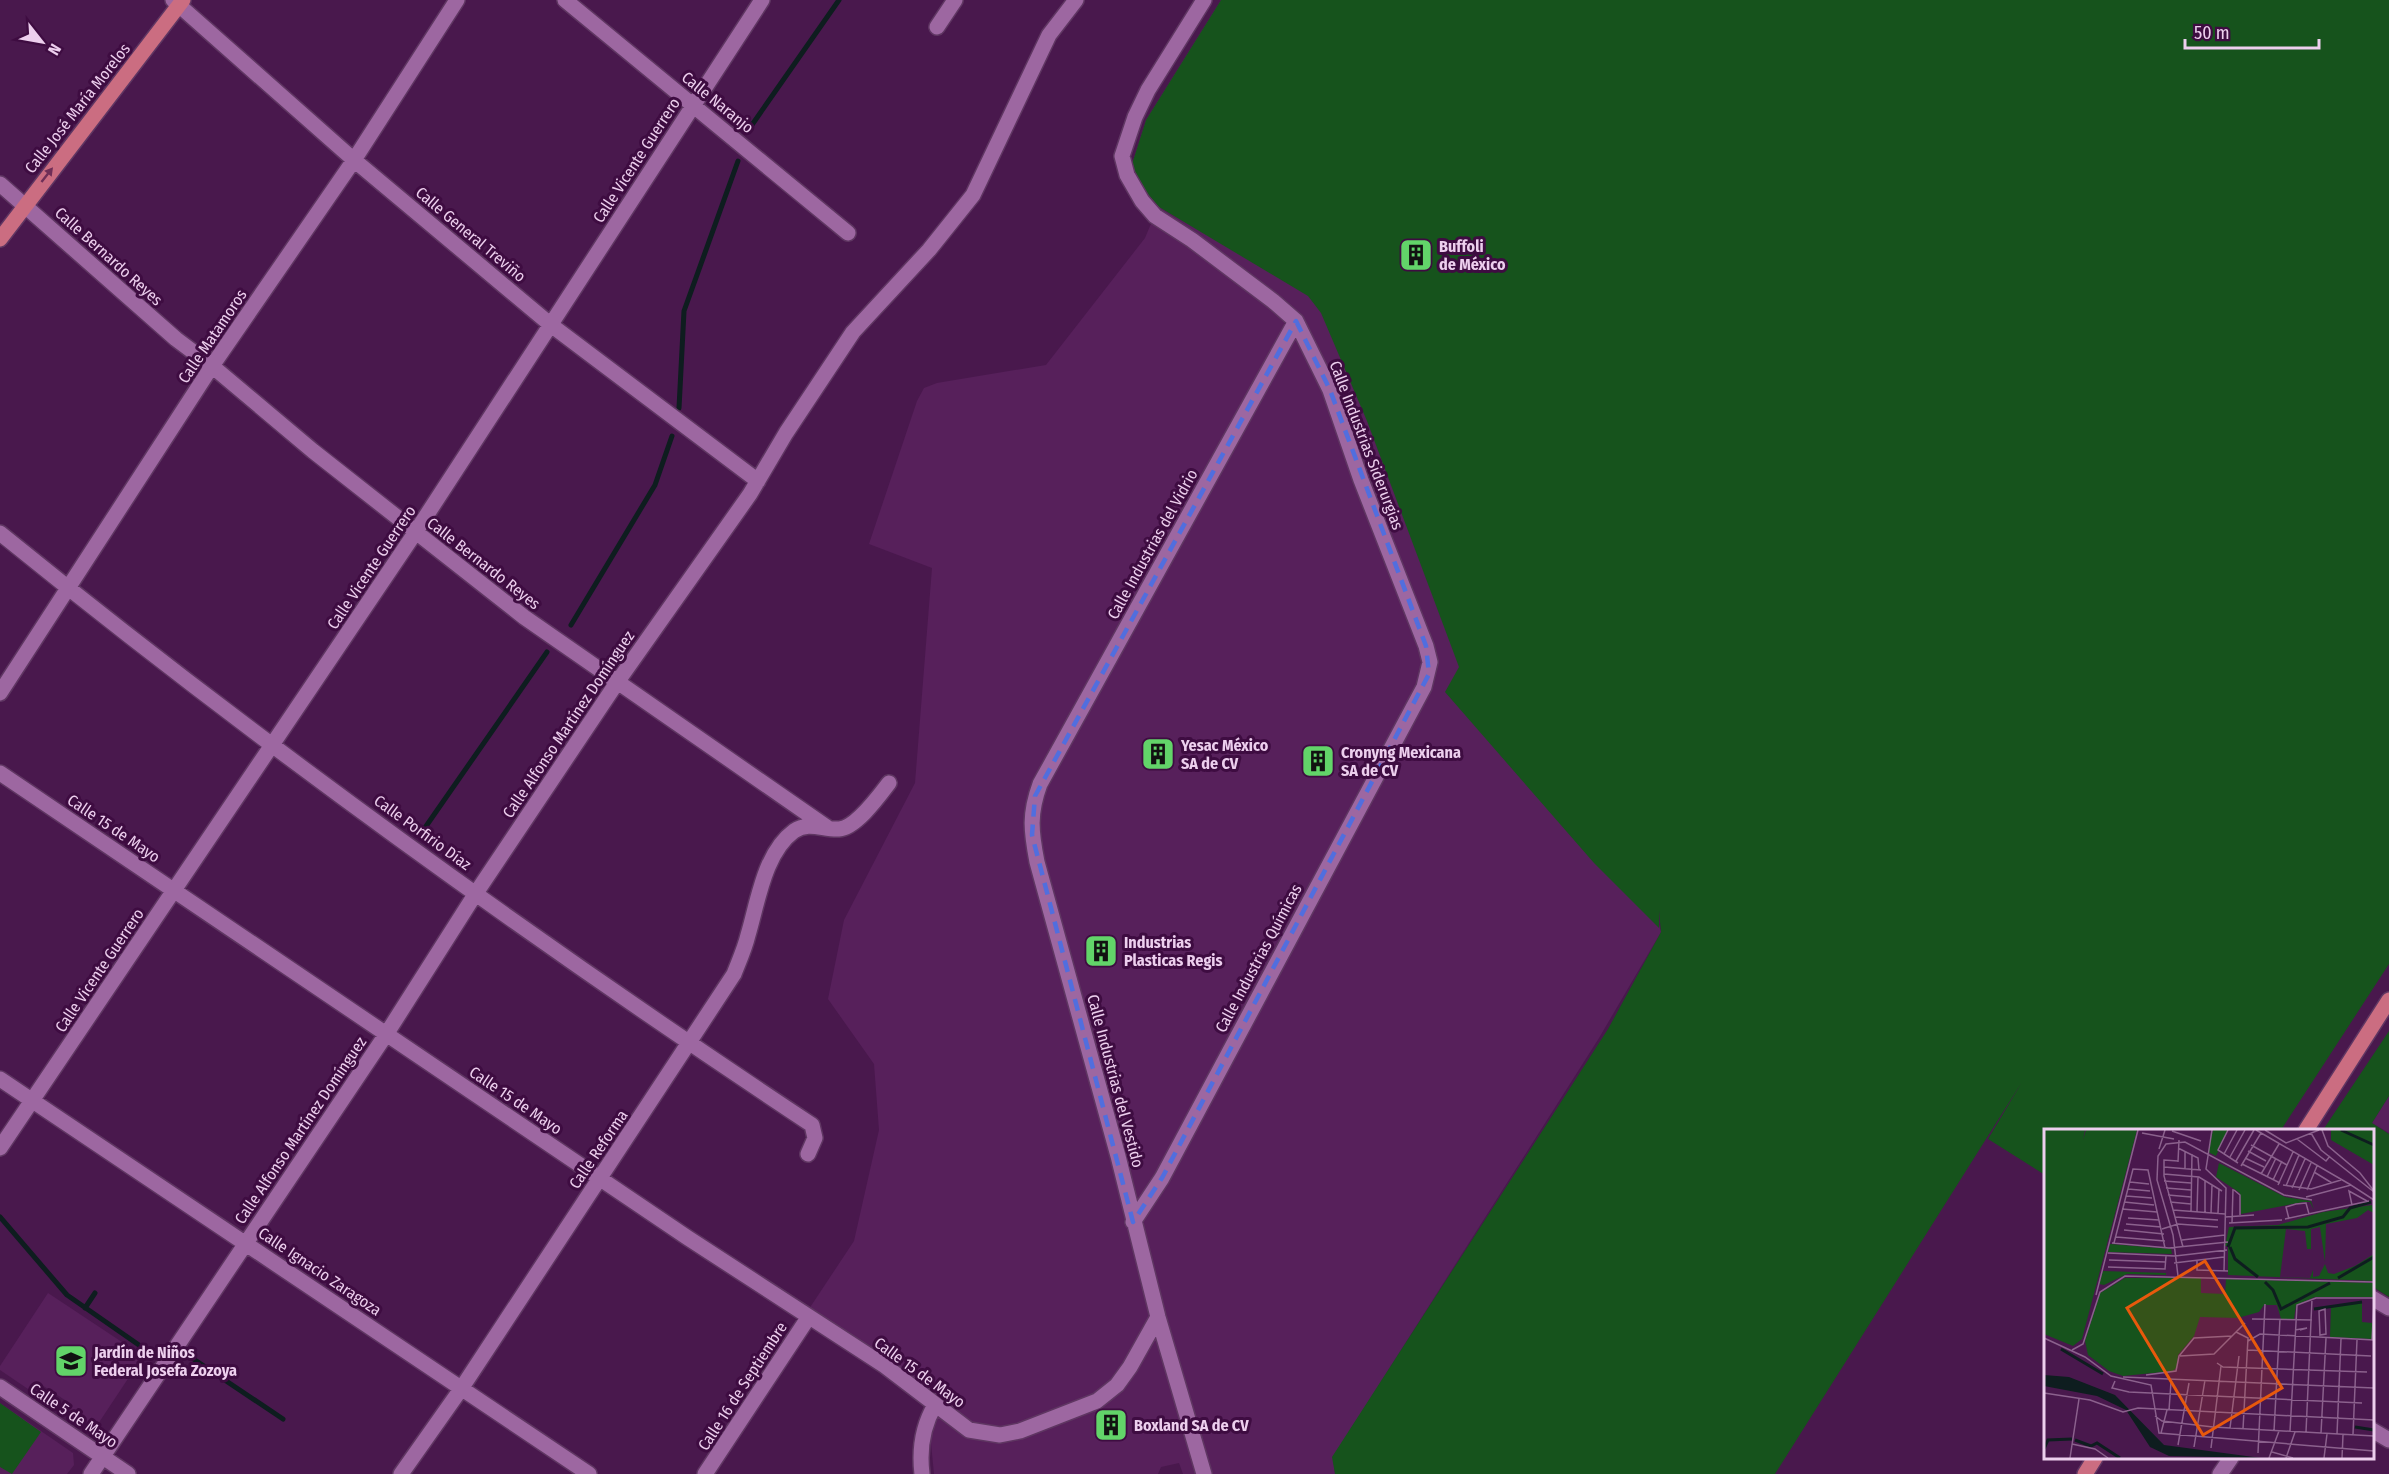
<svg xmlns="http://www.w3.org/2000/svg" width="2389" height="1474" viewBox="0 0 2389 1474" font-family="'Fira Sans Condensed',sans-serif">
  <style>
    .built { fill: #57205b }
    .green { fill: #16531c }
    .lines { fill: none; stroke-linecap: round; stroke-linejoin: round }
    .stream { stroke: #0e1d1f; stroke-width: 5 }
    .minor-casing { stroke: #5f3662; stroke-width: 18 }
    .major-casing { stroke: #5f3662; stroke-width: 18 }
    .minor { stroke: #9d67a1; stroke-width: 15 }
    .major { stroke: #cb6d81; stroke-width: 15 }
    .oneway { fill: #6f2e57 }
    .marked { fill: none; stroke: #516ede; stroke-width: 4.5; stroke-dasharray: 12 8; stroke-linejoin: round }
    .labels { text-anchor: middle; stroke-width: 6; stroke-linejoin: round; paint-order: stroke }
    .street-label { font-size: 16px; fill: #edcfee; stroke: #3e0c41 }
    .poi-label { font-size: 16px; font-weight: bold; fill: #edcfee; stroke: #3e0c41; text-anchor: start }
    .inset-river { fill: none; stroke: #0e1d1f; stroke-width: 3 }
    .inset-road { fill: none; stroke: #8b618d; stroke-width: 1.5 }
    .view { fill: #e8590c; fill-opacity: 0.15; stroke: #e8590c; stroke-width: 3 }
    .inset-edge { fill: none; stroke: #edcfee; stroke-width: 3 }
  </style>
  <rect width="100%" height="100%" fill="#49184d"/>
  <path class="built" d="M 1221,0 L 1653,903 L 1661,932 L 1599,1038 L 1333,1457 L 1335,1474 L 1183,1474 L 1179,1463 L 1161,1467 L 1158,1474 L 934,1474 L 930,1433 L 946,1402 L 884,1358 L 807,1312 L 854,1241 L 879,1130 L 874,1064 L 828,999 L 844,920 L 915,783 L 932,568 L 869,544 L 917,401 L 924,388 L 937,383 L 1046,365 L 1145,238 L 1158,207 L 1135,179 L 1132,164 L 1146,120 Z
    M 2389,1096 L 2389,1133 L 2372,1123 Z
    M 48,1293 L 143,1356 L 94,1430 L 63,1410 L 68,1402 L 45,1387 L 37,1382 L 31,1391 L 0,1370 L 0,1366 Z
    M 0,1403 L 73,1453 L 74,1465 L 67,1474 L 0,1474 Z"/>
  <path class="green" d="M 1221,0 L 2389,0 L 2389,964 L 2281,1130 L 2046,1130 L 2045,1175 L 1988,1139 L 2022,1082 L 1775,1474 L 1335,1474 L 1332,1457 L 1608,1029 L 1661,932 L 1659,911 L 1659,928 L 1594,863 L 1445,692 L 1459,667 L 1367,421 L 1321,313 L 1308,296 L 1159,207 L 1135,179 L 1132,164 L 1146,120 Z
    M 2389,1031 L 2389,1096 L 2372,1123 L 2389,1134 L 2389,1297 L 2373,1287 L 2372,1130 L 2323,1130 Z
    M 0,1403 L 41,1432 L 12,1474 L 0,1467 Z"/>
  <g class="lines">
    <path class="stream" d="M 747,132 L 839,0
      M 679,408 L 684,311 L 738,161
      M 571,625 L 655,485 L 672,436
      M 422,832 L 547,652
      M 0,1217 L 67,1295 L 149,1352
      M 85,1308 L 95,1293
      M 186,1354 L 283,1419"/>
    <defs>
      <path id="minor" d="M 173,0 L 354,160 L 551,325 L 758,481
        M 565,0 L 848,233
        M 937,27 L 955,0
        M 0,184 L 176,339 L 212,366 L 313,451 L 524,617 L 828,828
        M 0,533 C 260,744 533,940 812,1125 L 815,1138 L 808,1154
        M 0,693 L 212,366 L 354,160 L 457,0
        M 0,773 L 688,1238 L 885,1366 L 969,1430 L 1000,1435 L 1020,1431 L 1097,1401 L 1117,1385 L 1130,1367 L 1158,1317
        M 0,1079 L 589,1474
        M 0,1148 L 415,533 L 762,0
        M 1133,1222 L 1162,1178 L 1424,687 L 1430,662 L 1426,646 L 1361,480 L 1330,390 L 1296,321 L 1273,301 L 1192,240 L 1155,216 L 1142,201 L 1127,175 L 1122,156 L 1135,117 L 1148,90 L 1204,0
        M 2372,1298 L 2389,1308
        M 0,1387 L 128,1474
        M 2372,1430 L 2389,1440
        M 91,1474 L 387,1033 L 476,893 L 618,681 L 750,494 L 786,433 L 853,332 L 929,250 L 973,195 L 1049,35 L 1076,0
        M 401,1474 L 461,1389 L 734,974 C 739,961 745,948 748,935 C 758,902 764,853 794,831 C 809,821 823,830 839,829 C 856,828 879,796 889,783
        M 705,1474 L 808,1318
        M 922,1474 C 919,1449 922,1427 935,1405
        M 1204,1474 L 1158,1317 L 1118,1156 L 1037,862 C 1031,831 1029,814 1040,784 L 1296,321
        M 2220,1474 L 2231,1458"/>
      <path id="major" d="M 0,239 L 183,0
        M 2306,1130 L 2389,1000
        M 2085,1474 L 2095,1458"/>
    </defs>
    <use href="#minor" class="minor-casing"/>
    <use href="#major" class="major-casing"/>
    <use href="#minor" class="minor"/>
    <use href="#major" class="major"/>
  </g>
  <defs><path id="oneway-solid" d="M-6-.8H1V-3.2L6.5 0L1 3.2V.8H-6Z" transform="scale(1.5)"/></defs>
  <use class="oneway" href="#oneway-solid" transform="translate(47 175) rotate(-52)"/>
  <path class="marked" d="M 1296,321 L 1330,390 L 1426,646 L 1429,674 L 1162,1178 L 1133,1222 L 1032,835 L 1035,796 Z"/>
  <defs>
    <symbol id="building-square" viewBox="-11 -11 22 22"><rect x="-9" y="-9" width="18" height="18" rx="4" fill="#62d469" stroke="#3e0c41"/><path d="M-4-6H4V6H1V3H-1V6H-4ZM-2.5-4.3h1.7v1.8h-1.7ZM.8-4.3h1.7v1.8H.8ZM-2.5-1h1.7V.8h-1.7ZM.8-1h1.7V.8H.8Z" fill="#111"/></symbol>
    <symbol id="school-square" viewBox="-11 -11 22 22"><rect x="-9" y="-9" width="18" height="18" rx="4" fill="#62d469" stroke="#3e0c41"/><path d="M0-5L7-2L0 1L-7-2ZM-4 1L0 2.5L4 1V4Q0 6-4 4Z" fill="#111"/></symbol>
  </defs>
  <g fill-rule="evenodd">
    <use href="#building-square" x="1397" y="236" width="38" height="38"/>
    <use href="#building-square" x="1139" y="735" width="38" height="38"/>
    <use href="#building-square" x="1299" y="742" width="38" height="38"/>
    <use href="#building-square" x="1082" y="932" width="38" height="38"/>
    <use href="#school-square" x="52" y="1342" width="38" height="38"/>
    <use href="#building-square" x="1092" y="1406" width="38" height="38"/>
  </g>
  <g class="labels">
    <g class="street-label">
      <text transform="translate(718 102) rotate(39)" y="6">Calle Naranjo</text>
      <text transform="translate(77 108) rotate(-52)" y="6">Calle José María Morelos</text>
      <text transform="translate(636 160) rotate(-57)" y="6">Calle Vicente Guerrero</text>
      <text transform="translate(471 234) rotate(40)" y="6">Calle General Treviño</text>
      <text transform="translate(109 256) rotate(42)" y="6">Calle Bernardo Reyes</text>
      <text transform="translate(212 336) rotate(-56)" y="6">Calle Matamoros</text>
      <text transform="translate(1367 445) rotate(69)" y="6">Calle Industrias Siderurgias</text>
      <text transform="translate(1152 544) rotate(-61)" y="6">Calle Industrias del Vidrio</text>
      <text transform="translate(484 563) rotate(38)" y="6">Calle Bernardo Reyes</text>
      <text transform="translate(371 567) rotate(-56)" y="6">Calle Vicente Guerrero</text>
      <text transform="translate(568 724) rotate(-56)" y="6">Calle Alfonso Martínez Domínguez</text>
      <text transform="translate(114 828) rotate(34)" y="6">Calle 15 de Mayo</text>
      <text transform="translate(423 832) rotate(36)" y="6">Calle Porfirio Díaz</text>
      <text transform="translate(1258 958) rotate(-62)" y="6">Calle Industrias Químicas</text>
      <text transform="translate(99 970) rotate(-56)" y="6">Calle Vicente Guerrero</text>
      <text transform="translate(1116 1081) rotate(75)" y="6">Calle Industrias del Vestido</text>
      <text transform="translate(516 1100) rotate(34)" y="6">Calle 15 de Mayo</text>
      <text transform="translate(300 1130) rotate(-56)" y="6">Calle Alfonso Martínez Domínguez</text>
      <text transform="translate(598 1149) rotate(-56)" y="6">Calle Reforma</text>
      <text transform="translate(320 1271) rotate(34)" y="6">Calle Ignacio Zaragoza</text>
      <text transform="translate(920 1372) rotate(36)" y="6">Calle 15 de Mayo</text>
      <text transform="translate(742 1386) rotate(-57)" y="6">Calle 16 de Septiembre</text>
      <text transform="translate(74 1415) rotate(34)" y="6">Calle 5 de Mayo</text>
    </g>
    <g class="poi-label">
      <text x="1439" y="252">Buffoli<tspan x="1439" dy="18">de México</tspan></text>
      <text x="1181" y="751">Yesac México<tspan x="1181" dy="18">SA de CV</tspan></text>
      <text x="1341" y="758">Cronyng Mexicana<tspan x="1341" dy="18">SA de CV</tspan></text>
      <text x="1124" y="948">Industrias<tspan x="1124" dy="18">Plasticas Regis</tspan></text>
      <text x="94" y="1358">Jardín de Niños<tspan x="94" dy="18">Federal Josefa Zozoya</tspan></text>
      <text x="1134" y="1431">Boxland SA de CV</text>
    </g>
  </g>
  <g transform="translate(2044 1129)">
    <rect width="330" height="330" fill="#49184d"/>
    <path d="M 0,1 L 41,1 L 39,11 L 42,1 L 93,1 L 38,210 L 29,217 L 0,205 ZM 169,1 L 184,1 L 172,27 L 164,23 ZM 287,1 L 330,1 L 330,36 L 287,11 ZM 175,34 L 241,68 L 267,72 L 270,81 L 266,73 L 259,73 L 197,85 L 196,64 L 172,48 ZM 328,76 L 330,84 L 324,81 L 313,89 L 282,95 L 281,133 L 276,98 L 267,100 L 267,120 L 263,120 L 261,102 L 242,100 L 236,148 L 266,149 L 269,141 L 269,148 L 275,147 L 281,135 L 284,144 L 290,145 L 311,137 L 330,125 L 330,152 L 184,146 L 184,117 L 181,117 L 185,98 L 234,96 L 279,83 ZM 66,115 L 127,120 L 128,125 L 64,123 ZM 59,142 L 122,144 L 122,146 L 83,145 L 60,156 L 55,155 ZM 81,149 L 157,149 L 157,164 L 181,165 L 182,150 L 330,154 L 330,168 L 271,168 L 252,176 L 250,190 L 237,190 L 233,176 L 220,176 L 215,183 L 194,189 L 156,188 L 150,207 L 134,226 L 133,238 L 129,242 L 79,247 L 65,242 L 44,226 L 41,212 L 56,164 ZM 318,173 L 318,193 L 328,194 L 328,210 L 286,208 L 287,177 Z" fill="#16531c"/>
    <path d="M 0,246 L 25,248 L 71,266 L 120,316 L 217,329 L 125,327 L 106,318 L 82,281 L 53,267 L 0,257 Z" fill="#0e1d1f"/>
    <path class="inset-river" d="M 297,1 L 330,16M 184,118 L 191,99 L 264,98 L 299,88 L 306,79 L 327,73M 186,118 L 191,130 L 214,148M 294,149 L 330,128M 221,153 L 229,161 L 237,180 L 286,154M 270,180 L 318,173M 17,220 L 59,245M 311,298 L 330,301M 31,311 L 47,317 L 53,314 L 76,329M 0,320 L 4,311 L 28,310"/>
    <path class="inset-road" d="M 168,1 L 162,40 L 182,59 L 180,142M 184,1 L 174,21 L 194,34M 212,1 L 307,56M 221,1 L 242,14 L 275,1M 278,1 L 284,17 L 316,44 L 330,62M 128,2 L 157,12M 98,4 L 130,10M 267,4 L 277,21 L 330,63M 253,10 L 282,32 L 286,27M 207,16 L 243,36M 134,19 L 154,29 L 155,41M 115,20 L 121,1M 204,22 L 222,32M 180,25 L 193,1M 186,28 L 201,1M 201,29 L 220,38M 134,32 L 120,31 L 120,47 L 139,118M 192,32 L 210,1M 134,33 L 135,11M 198,35 L 236,54M 197,37 L 217,4M 120,38 L 157,41M 141,40 L 141,22M 270,43 L 288,54M 120,45 L 155,48 L 178,62M 217,45 L 235,15M 223,48 L 232,29M 229,51 L 238,32M 120,52 L 147,54M 86,53 L 105,55M 234,56 L 249,23M 239,56 L 267,60 L 297,51M 242,57 L 255,26M 122,59 L 147,61M 248,59 L 261,30M 84,60 L 106,62M 190,61 L 196,66 L 196,86M 255,61 L 267,34M 263,61 L 273,37M 124,66 L 147,68M 82,67 L 108,69M 262,68 L 307,56 L 330,71M 80,73 L 110,76M 126,73 L 147,75M 308,76 L 305,62 L 323,72M 78,80 L 113,83M 129,81 L 181,85M 147,82 L 148,25M 153,83 L 154,48M 161,83 L 161,51M 167,84 L 168,56M 174,84 L 175,60M 131,88 L 174,91M 181,88 L 210,86M 84,89 L 115,91M 241,90 L 325,72M 245,90 L 242,78 L 252,75 L 262,74 L 265,85M 185,94 L 238,91M 188,94 L 189,60M 82,95 L 117,98M 118,100 L 134,95 L 174,98M 80,101 L 120,105M 72,108 L 121,112M 138,111 L 181,106M 68,114 L 125,119 L 184,113M 70,114 L 89,40 L 104,41 L 121,119M 64,124 L 131,127 L 183,121M 65,131 L 122,133M 153,132 L 153,141 L 184,142M 130,134 L 180,128M 64,138 L 121,140 L 122,127M 134,147 L 129,106 L 113,51 L 114,27 L 122,15 L 141,13 L 240,66 L 268,71M 52,166 L 94,1M 281,180 L 282,205 L 276,206 L 275,182 ZM 208,190 L 268,191M 251,201 L 263,199 L 256,201M 192,203 L 204,209 L 199,300M 0,209 L 41,228 L 67,247 L 107,256 L 115,304 L 330,322M 328,211 L 330,174M 204,212 L 216,205 L 330,211M 28,221 L 39,215 L 56,163 L 81,147 L 330,153M 204,221 L 327,227M 136,227 L 170,225 L 201,194M 173,234 L 179,238 L 323,243M 102,246 L 132,242 L 135,227 L 150,209 L 188,207M 79,248 L 330,259M 71,252 L 68,259 L 85,263 L 318,274M 0,264 L 46,271 L 79,283 L 94,279 L 330,291M 125,281 L 127,253M 111,287 L 118,292 L 169,298 L 330,307M 186,299 L 195,227M 230,302 L 236,190M 246,302 L 253,176 L 272,169 L 330,169M 262,303 L 268,170M 117,304 L 123,281M 277,304 L 282,209M 293,305 L 297,210M 309,305 L 313,211M 28,315 L 51,320 L 64,329M 134,316 L 145,254M 150,318 L 161,251M 167,319 L 177,237M 228,323 L 249,329M 214,324 L 221,175M 26,329 L 35,270M 225,329 L 235,302M 242,329 L 251,303M 280,329 L 283,305M 298,329 L 299,306"/>
    <path class="view" d="M 161,132 L 238,259 L 159,306 L 83,179 Z"/>
    <rect width="330" height="330" class="inset-edge"/>
  </g>
  <g transform="translate(42 42) rotate(121)" stroke="#3e0c41" stroke-width="4.5" paint-order="stroke">
  <path d="M0-4.5L10 22L0 15L-10 22Z" fill="#edcfee"/>
  <text y="-9" font-size="16" font-weight="bold" text-anchor="middle" fill="#edcfee">N</text>
  </g>
  <path d="M2185 39v9h134v-9" fill="none" stroke="#edcfee" stroke-width="3"/>
  <text x="2194" y="39" font-size="18" fill="#edcfee" stroke="#3e0c41" stroke-width="4.5" paint-order="stroke">50 m</text>
</svg>
